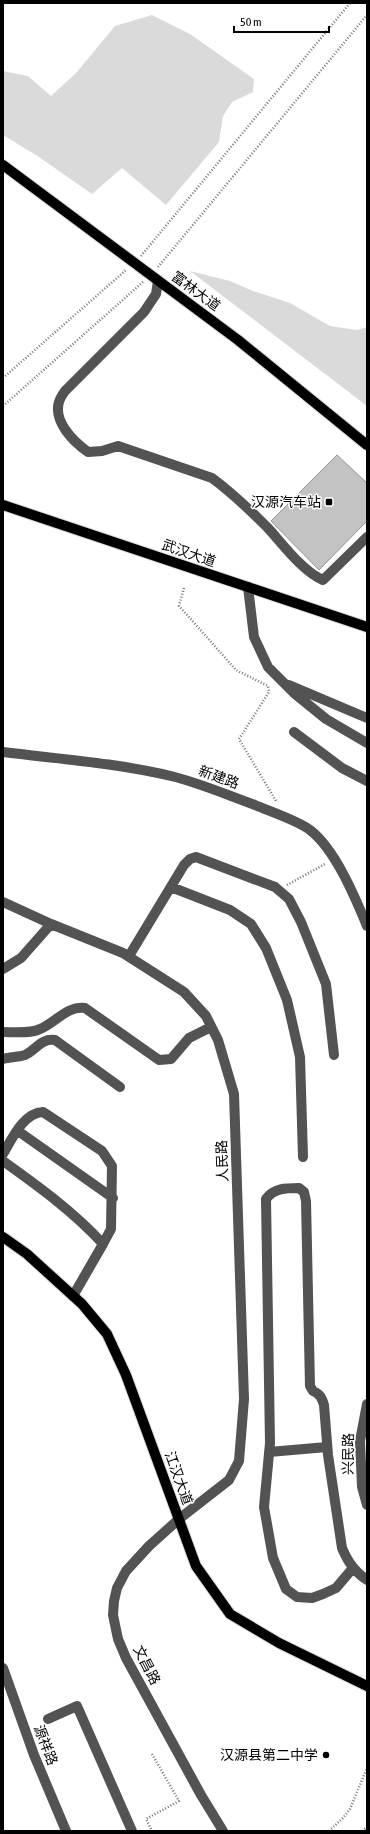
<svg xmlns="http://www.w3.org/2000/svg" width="370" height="1834" viewBox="0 0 370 1834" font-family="'Asap Condensed','Noto Sans SC',sans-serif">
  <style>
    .green { fill: #dadada }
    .building { fill: #c3c3c3; stroke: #979797 }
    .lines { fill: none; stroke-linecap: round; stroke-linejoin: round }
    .major-casing { stroke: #dbdbdb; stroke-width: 12 }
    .path { stroke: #757575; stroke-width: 2.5; stroke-dasharray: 1 2; stroke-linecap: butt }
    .minor { stroke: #535353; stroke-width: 10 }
    .major { stroke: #000; stroke-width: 10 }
    .poi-dot { fill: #000; stroke: #fff; stroke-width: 1.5 }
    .labels { text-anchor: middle; stroke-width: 3; stroke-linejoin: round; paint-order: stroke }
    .street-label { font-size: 14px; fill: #000; stroke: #fff }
    .poi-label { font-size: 14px; fill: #000; stroke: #fff; text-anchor: end }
  </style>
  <rect width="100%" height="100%" fill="#fff"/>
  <path class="green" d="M 152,15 L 190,34 L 254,79 L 253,92 L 232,102 L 223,116 L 219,142 L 166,205 L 122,168 L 92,194 L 39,157 L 3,135 L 3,71 L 28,76 L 51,96 L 77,72 L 115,26 Z
    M 190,271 L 230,281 L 253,291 L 290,303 L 330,326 L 357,330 L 367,327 L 367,406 Z"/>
  <path class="building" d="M 337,455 L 367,483 L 367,521 L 319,570 L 271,521 Z"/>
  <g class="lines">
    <defs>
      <path id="major" d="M 3,165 L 238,340 L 367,445
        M 3,505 L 367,627
        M 3,1237 L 27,1254 L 82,1304 L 107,1334 L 126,1375 L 196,1566 L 230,1614 L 279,1643 L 367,1686"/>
    </defs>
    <use href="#major" class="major-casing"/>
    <path class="path" d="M 141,256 L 350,3
      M 158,267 L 367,15
      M 3,378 L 126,270
      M 3,406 L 143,282
      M 184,588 L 179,606 L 236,670 L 268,686 L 269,692 L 239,739 L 276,801
      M 287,885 L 325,864
      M 152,1754 L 179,1801 L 146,1819 L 152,1831
      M 329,1831 L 344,1817 L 350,1809 L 367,1768
      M 362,1831 L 367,1827"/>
    <path class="minor" d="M 158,281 L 156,294 L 144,312 L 65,391 C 63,394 60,398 59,402 C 53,422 74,442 88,452 L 102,451 L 118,446 L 212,478 C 231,492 250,510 267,527 C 282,543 303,572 323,580 L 367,537
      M 248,587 L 254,637 L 268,667 L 294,693 L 326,719 L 367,743
      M 289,685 L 367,718
      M 294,732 L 342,768 L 367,781
      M 3,752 C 59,759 116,763 171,776 C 200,783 227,795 255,805 C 269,811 299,821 310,830 C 335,849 355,897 367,926
      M 171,887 L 230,910 L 251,924 L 266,948 L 287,1000 L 300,1057 L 303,1157
      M 3,902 L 51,924 L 123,953 L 184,992 L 206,1016 L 218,1040 L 234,1094 L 244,1399 L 239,1461 L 229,1480 L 179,1519 L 149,1546 L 126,1571 L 117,1588 L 114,1601 L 113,1615 L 118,1639 L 126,1658 L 201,1795 L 223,1831
      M 129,956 L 184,865 L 190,859 L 196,857 L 275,887 L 289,899 L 301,922 L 326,984 L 334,1055
      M 3,969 L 21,958 L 51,924
      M 3,1032 C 14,1032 30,1034 40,1029 C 55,1023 68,1005 85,1008 L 159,1060 L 171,1059 L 189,1038 L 211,1027
      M 3,1059 C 10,1057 19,1057 25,1055 C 36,1050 41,1038 55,1040 L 120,1087
      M 18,1131 L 113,1198
      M 3,1154 C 12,1139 23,1113 43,1112 L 102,1151 L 112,1166 L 111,1229 L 103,1244
      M 3,1161 C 38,1186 74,1212 103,1244 L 73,1296
      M 367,1404 L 360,1441 L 362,1487 L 367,1505
      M 269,1452 L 327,1447
      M 353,1568 L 336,1588 L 323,1594 L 312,1598 L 297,1597 L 286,1589 L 273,1558 L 264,1507 L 270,1443 L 266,1199 C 274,1188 286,1188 299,1188 L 304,1192 L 306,1201 L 310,1386 L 313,1391 C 320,1394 322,1398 324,1405 L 328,1455 L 342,1548 C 348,1562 354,1571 367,1580
      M 3,1668 L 34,1755 L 66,1831
      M 48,1719 L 77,1706 L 132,1831"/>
    <use href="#major" class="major"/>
  </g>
  <g class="poi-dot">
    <rect x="325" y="498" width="8" height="8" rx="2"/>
    <circle cx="326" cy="1755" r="4"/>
  </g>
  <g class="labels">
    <g class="street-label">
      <text transform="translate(196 291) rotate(36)" y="5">富林大道</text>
      <text transform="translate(189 553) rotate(19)" y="5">武汉大道</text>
      <text transform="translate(219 777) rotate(20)" y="5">新建路</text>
      <text transform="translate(222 1161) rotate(-92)" y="5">人民路</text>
      <text transform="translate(348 1454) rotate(-89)" y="5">兴民路</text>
      <text transform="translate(179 1478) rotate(70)" y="5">江汉大道</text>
      <text transform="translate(147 1665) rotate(63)" y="5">文昌路</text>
      <text transform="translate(46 1745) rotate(69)" y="5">源祥路</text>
    </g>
    <g class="poi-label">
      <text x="321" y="507">汉源汽车站</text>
      <text x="318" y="1760">汉源县第二中学</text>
    </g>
  </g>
  <rect width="370" height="1834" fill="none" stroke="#000000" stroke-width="8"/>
  <path d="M234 26v6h95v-6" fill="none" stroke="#000000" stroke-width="2"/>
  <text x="240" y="26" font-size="12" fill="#000000" stroke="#ffffff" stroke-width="3" paint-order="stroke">50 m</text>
</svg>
